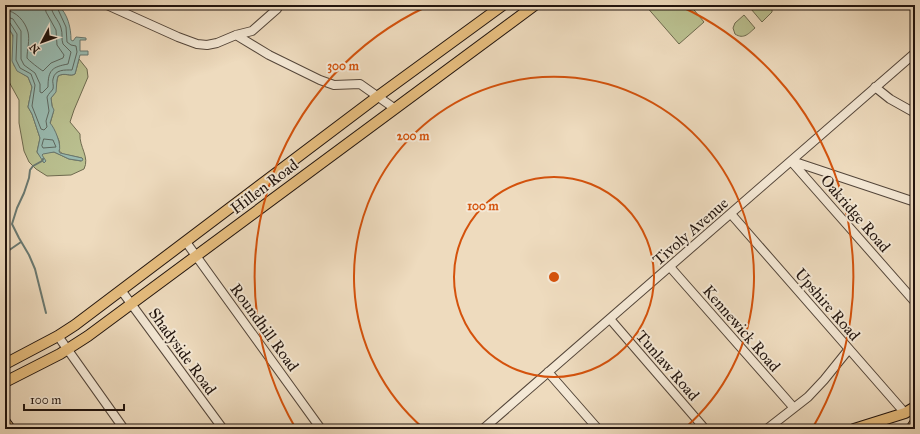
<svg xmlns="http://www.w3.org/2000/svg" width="920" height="434" viewBox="0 0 920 434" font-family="'IM FELL Great Primer',serif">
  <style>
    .green { fill: #bac090; stroke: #6e6a4f }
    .water { fill: #99bbb1; stroke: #697870 }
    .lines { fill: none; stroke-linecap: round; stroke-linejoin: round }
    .shore { stroke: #5d6860; stroke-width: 1 }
    .stream { stroke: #697870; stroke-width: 2 }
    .minor-casing { stroke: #54463a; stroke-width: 10 }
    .major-casing { stroke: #21140e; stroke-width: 12 }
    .minor { stroke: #f4e8d5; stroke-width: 8 }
    .major { stroke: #e7be7f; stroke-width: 10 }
    .ring { fill: none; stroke: #d4520c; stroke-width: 2 }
    .labels { text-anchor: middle; stroke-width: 4; stroke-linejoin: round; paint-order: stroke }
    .street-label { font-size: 16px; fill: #21140e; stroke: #f4e8d5 }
    .centre { fill: #d4520c; stroke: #f4e8d5; stroke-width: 2 }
    .ring-label { font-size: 12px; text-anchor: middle; font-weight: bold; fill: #d4520c; stroke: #f4e8d5; stroke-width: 4; stroke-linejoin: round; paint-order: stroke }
  </style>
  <rect width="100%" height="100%" fill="#eedbbe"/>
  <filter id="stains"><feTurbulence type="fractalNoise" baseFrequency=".005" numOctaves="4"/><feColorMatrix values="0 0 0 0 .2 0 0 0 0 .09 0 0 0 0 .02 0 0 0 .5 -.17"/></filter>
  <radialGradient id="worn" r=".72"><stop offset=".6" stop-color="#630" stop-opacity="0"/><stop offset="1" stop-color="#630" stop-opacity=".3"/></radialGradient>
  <path class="green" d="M 645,5 L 690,5 L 704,22 L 679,44 Z
    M 756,5 L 772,5 L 772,12 L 762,22 L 751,9 Z
    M 744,15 L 755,28 C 749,33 744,40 735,34 L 733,28 L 735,23 Z
    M 5,23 C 8,27 12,32 13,37 C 16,57 4,64 28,77 L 32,87 L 28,107 L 32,114 L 40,138 L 37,152 L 39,155 L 42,155 L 43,153 L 54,152 L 69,159 L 81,161 L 82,158 L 63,154 L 59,151 C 59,148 60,144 59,141 C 58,138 52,126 50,124 L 53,113 L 51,98 L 54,94 L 58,76 C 65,72 70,77 75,74 L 79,59 L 87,69 L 88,77 L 74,110 L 70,122 L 80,134 C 79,147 90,157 84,169 L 71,175 L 47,176 L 36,169 L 29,162 L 24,151 L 19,123 L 19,100 L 8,80 L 8,74 L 5,69 Z"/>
  <path class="water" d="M 5,5 L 58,5 C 68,14 71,28 71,40 L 73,41 L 76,37 L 86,38 L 86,40 L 80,40 L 80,51 L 88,51 L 88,55 L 80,55 L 75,74 C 70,77 65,72 58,76 L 57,80 L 56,92 L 51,98 L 52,106 L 54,110 L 50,123 C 55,128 62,146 59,151 L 60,153 L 82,158 L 83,159 L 82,161 L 69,159 L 54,152 L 43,154 L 42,155 L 46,161 L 44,163 L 37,152 L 40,138 L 32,114 L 28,107 L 32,87 L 28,77 L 17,71 L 12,61 L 13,35 L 5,23 Z"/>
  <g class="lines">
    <path class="shore" d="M 5,10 C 16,11 25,21 28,32 C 30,40 27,50 27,58 C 28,60 41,70 43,71 L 51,63 L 63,58 L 64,55 L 57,45 L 56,30 L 46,12 L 45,5
      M 5,16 L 13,19 L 21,31 L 21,59 L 24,65 L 35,73 L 40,84 L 40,92 L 42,93 L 48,87 C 48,70 52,67 68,64 L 71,52 L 63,44 C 61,39 63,34 61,28 C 59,20 51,14 51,5
      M 5,21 L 10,23 L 17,34 L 16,60 L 20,68 L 31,74 L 35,85 L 32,106 L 41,129 L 44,130 L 47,127 L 46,121 L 49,111 L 47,97 C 49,93 51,92 53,89 C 54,85 52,82 53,79 C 55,69 65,70 72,70 L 77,52 L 76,46 L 71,45 L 67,42 L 66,27 L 56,5
      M 44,139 L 53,140 L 56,147 L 43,148 L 42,146 Z"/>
    <path class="stream" d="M 43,159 L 42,161 L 33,166 L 30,170 L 29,178 L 24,193 L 17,208 L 12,224 L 19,238 L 29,255 L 35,269 L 46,313
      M 5,253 L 21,242"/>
    <defs>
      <path id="minor" d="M 107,5 L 178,37 L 197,44 L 207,45 L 217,43 L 236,35 L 252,31 L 277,9 L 279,5
        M 236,35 L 269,55 L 320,80 L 334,85 L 360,84 L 394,108
        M 875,87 L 890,99 L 915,113
        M 791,161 L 915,302
        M 792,161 L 915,202
        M 731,214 L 905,413
        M 186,242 L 321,429
        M 670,267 L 794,408
        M 121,290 L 223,429
        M 610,319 L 705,429
        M 58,336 L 124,429
        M 548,372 L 598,429
        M 483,429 L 915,53
        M 767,429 L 808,397 L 824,380 L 849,349"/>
      <path id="major" d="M 5,364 L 58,336 L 75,325 L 377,97 L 503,5
        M 5,382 L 60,354 L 88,336 L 535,5
        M 5,422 L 10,429
        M 854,429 L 905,413 L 915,407
        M 911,429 L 915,423"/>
    </defs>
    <use href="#minor" class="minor-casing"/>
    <use href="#major" class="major-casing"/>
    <use href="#minor" class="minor"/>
    <use href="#major" class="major"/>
  </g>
  <g class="ring">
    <circle cx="554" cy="277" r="100"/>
    <path d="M423 428A200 200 0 1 1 685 428"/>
    <path d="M296 429A299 299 0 0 1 428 6M680 6A299 299 0 0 1 812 429"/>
  </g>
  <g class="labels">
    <g class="street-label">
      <text transform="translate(264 186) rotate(-37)" y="6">Hillen Road</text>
      <text transform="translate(856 213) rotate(49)" y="6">Oakridge Road</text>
      <text transform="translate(690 231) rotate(-41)" y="6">Tivoly Avenue</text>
      <text transform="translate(828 304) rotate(49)" y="6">Upshire Road</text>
      <text transform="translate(265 327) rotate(54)" y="6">Roundhill Road</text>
      <text transform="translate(742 328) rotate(49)" y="6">Kennewick Road</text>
      <text transform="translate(183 351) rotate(54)" y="6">Shadyside Road</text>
      <text transform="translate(668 365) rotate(49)" y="6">Tunlaw Road</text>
    </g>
  </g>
  <circle cx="554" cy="277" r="6" class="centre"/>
  <g class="ring-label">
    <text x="343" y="70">300 m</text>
    <text x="413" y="140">200 m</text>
    <text x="483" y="210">100 m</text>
  </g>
  <rect width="920" height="434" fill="none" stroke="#eedbbe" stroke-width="20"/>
  <rect x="6" y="6" width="908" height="422" fill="none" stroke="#21140e" stroke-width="2"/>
  <rect x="10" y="10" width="900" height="414" fill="none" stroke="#21140e"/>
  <g transform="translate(42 42) rotate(229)" stroke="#f4e8d5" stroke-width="3" paint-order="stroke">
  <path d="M0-3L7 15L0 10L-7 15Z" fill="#21140e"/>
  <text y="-6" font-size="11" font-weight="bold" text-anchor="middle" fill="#21140e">N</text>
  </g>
  <path d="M24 404v6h100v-6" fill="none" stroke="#21140e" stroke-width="2"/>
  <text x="30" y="404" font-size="12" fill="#21140e" stroke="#f4e8d5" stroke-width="3" paint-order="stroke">100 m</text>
  <rect width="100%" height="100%" filter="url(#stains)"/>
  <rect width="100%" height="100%" fill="url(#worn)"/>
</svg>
